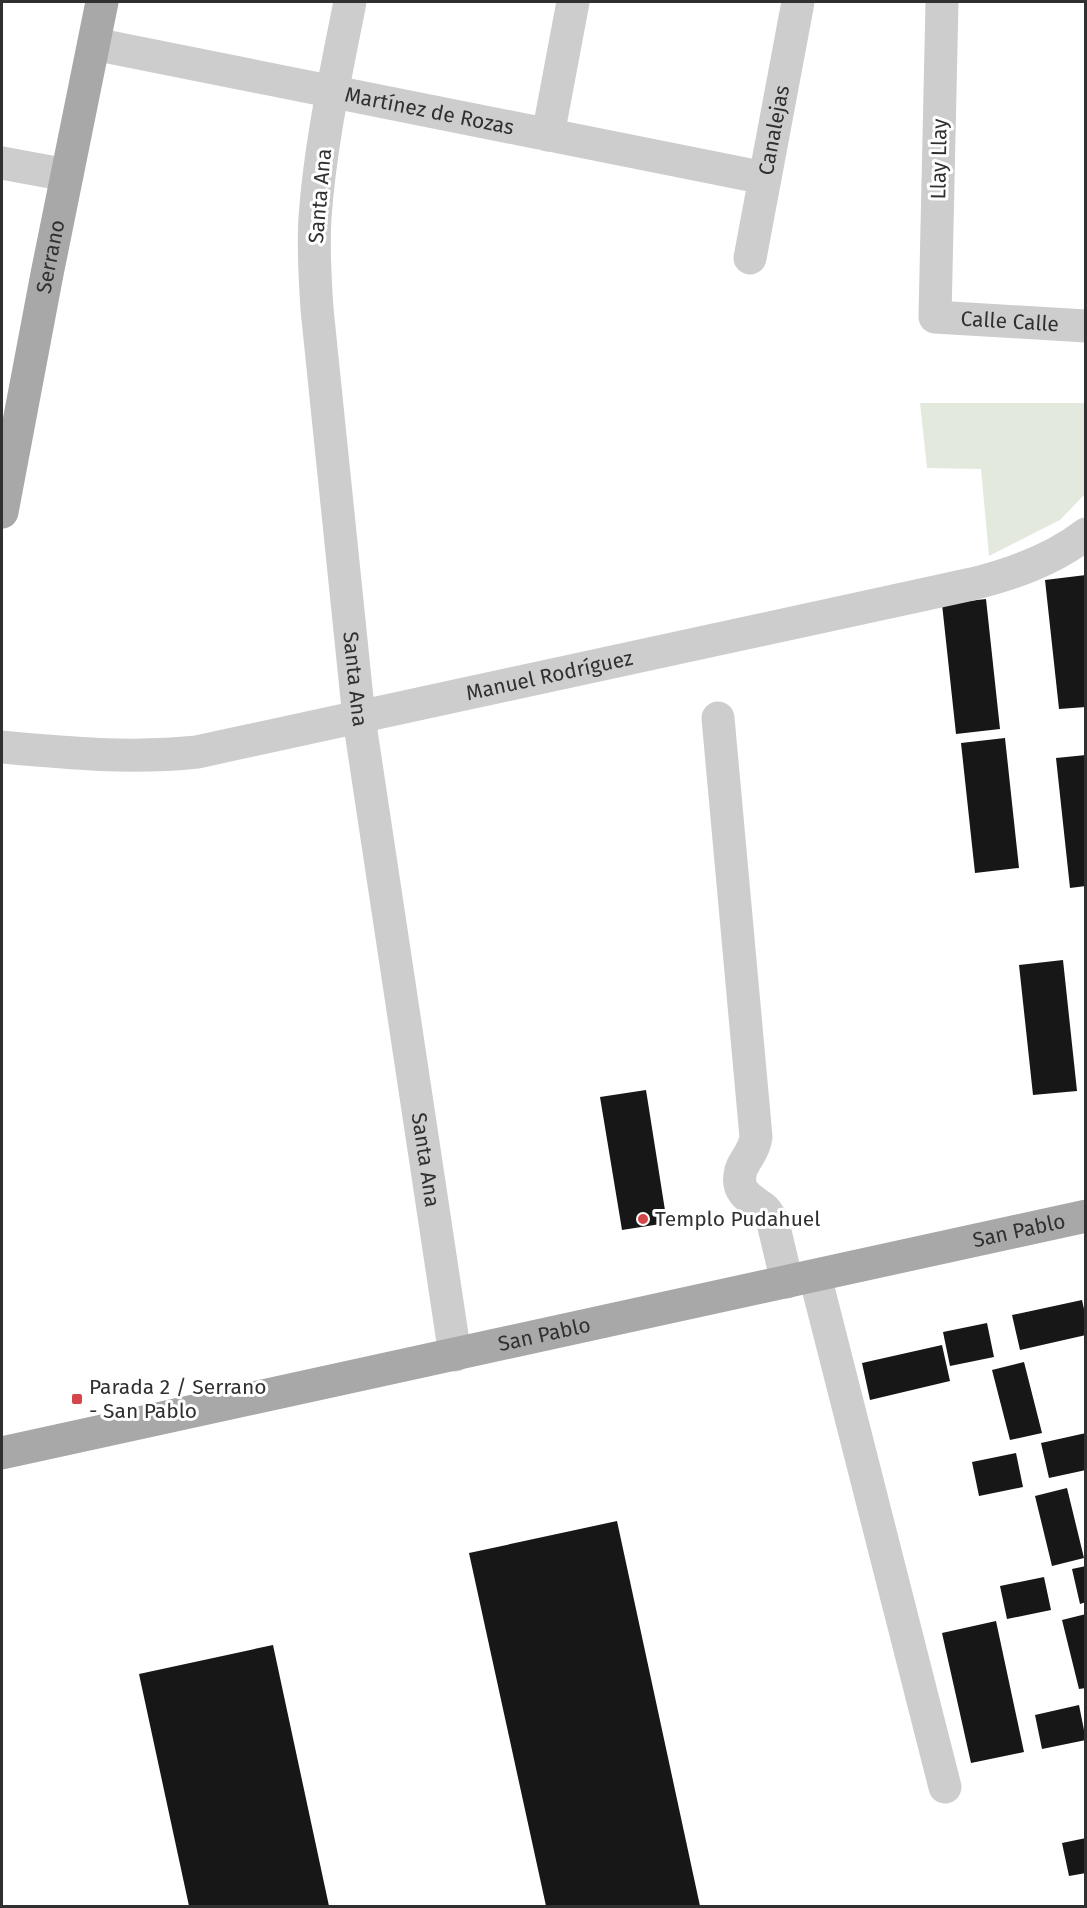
<svg xmlns="http://www.w3.org/2000/svg" width="1087" height="1908" viewBox="0 0 1087 1908" font-family="'Fira Sans',sans-serif">
  <style>
    .green { fill: #e3e9dd }
    .building { fill: #171717 }
    .lines { fill: none; stroke-linecap: round; stroke-linejoin: round }
    .minor { stroke: #cdcdcd; stroke-width: 33 }
    .major { stroke: #a8a8a8; stroke-width: 33 }
    .poi-dot { fill: #d34649; stroke: #fff; stroke-width: 2 }
    .labels { text-anchor: middle; stroke-width: 6; stroke-linejoin: round; paint-order: stroke }
    .street-label { font-size: 21px; fill: #303030; stroke: #fff }
    .poi-label { font-size: 21px; fill: #303030; stroke: #fff; text-anchor: start }
  </style>
  <rect width="100%" height="100%" fill="#fff"/>
  <path class="green" d="M 920,403 L 1085,403 L 1085,494 L 1060,520 L 989,556 L 981,469 L 927,468 Z"/>
  <path class="building" d="M 1086,575 L 1086,707 L 1059,709 L 1045,580 Z
    M 986,599 L 1000,729 L 956,734 L 942,604 Z
    M 1005,738 L 1019,868 L 975,873 L 961,743 Z
    M 1086,755 L 1086,886 L 1070,888 L 1056,758 Z
    M 1063,960 L 1077,1091 L 1033,1095 L 1019,965 Z
    M 646,1090 L 667,1223 L 622,1230 L 600,1097 Z
    M 1082,1300 L 1086,1318 L 1086,1335 L 1020,1350 L 1012,1315 Z
    M 987,1323 L 994,1357 L 950,1366 L 943,1332 Z
    M 942,1345 L 950,1381 L 870,1400 L 862,1363 Z
    M 1024,1362 L 1042,1433 L 1010,1440 L 992,1370 Z
    M 1086,1433 L 1086,1470 L 1049,1478 L 1041,1443 Z
    M 1016,1453 L 1023,1487 L 979,1496 L 972,1462 Z
    M 1067,1488 L 1084,1558 L 1052,1566 L 1035,1496 Z
    M 617,1521 L 700,1906 L 546,1906 L 469,1553 Z
    M 1086,1566 L 1086,1602 L 1080,1604 L 1072,1569 Z
    M 1044,1577 L 1051,1610 L 1007,1619 L 1000,1586 Z
    M 1086,1614 L 1086,1688 L 1079,1689 L 1062,1620 Z
    M 996,1621 L 1024,1752 L 971,1763 L 942,1633 Z
    M 273,1645 L 329,1906 L 189,1906 L 139,1674 Z
    M 1079,1705 L 1086,1740 L 1042,1749 L 1035,1715 Z
    M 1086,1838 L 1086,1873 L 1069,1876 L 1062,1843 Z"/>
  <g class="lines">
    <g class="minor">
      <path id="s1" d="M 350,2 C 336,73 320,145 315,218 C 313,248 315,279 317,309 L 359,718 L 455,1355"/>
      <path id="s2" d="M 942,2 L 935,317 L 1086,326"/>
      <path id="s3" d="M 94,44 L 765,178"/>
      <path d="M 548,135 L 573,2"/>
      <path d="M 2,163 L 67,175"/>
      <path id="s4" d="M 750,258 L 798,2"/>
      <path d="M 718,718 L 756,1137 C 754,1154 741,1162 740,1175 C 737,1193 751,1199 763,1208 C 768,1212 770,1217 773,1223 L 787,1282"/>
      <path id="s5" d="M 2,747 C 67,753 131,759 197,752 L 972,584 C 1013,574 1052,560 1086,534"/>
      <path d="M 815,1276 L 945,1787"/>
    </g>
    <g class="major">
      <path id="s6" d="M 2,512 L 47,274 L 102,2"/>
      <path id="s7" d="M 2,1453 L 1086,1216"/>
    </g>
  </g>
  <g class="poi-dot">
    <circle cx="643" cy="1219" r="6"/>
    <rect x="71" y="1393" width="12" height="12" rx="3"/>
  </g>
  <g class="labels">
    <g class="street-label">
      <text dy="7" stroke="none"><textPath href="#s3" startOffset="342">Martínez de Rozas</textPath></text>
      <text dy="7" stroke="none"><textPath href="#s4" startOffset="130">Canalejas</textPath></text>
      <text transform="translate(939 159) rotate(-89)" y="7">Llay Llay</text>
      <text transform="translate(320 196) rotate(-85)" y="7">Santa Ana</text>
      <text dy="7" stroke="none"><textPath href="#s6" startOffset="260">Serrano</textPath></text>
      <text dy="7" stroke="none"><textPath href="#s2" startOffset="390">Calle Calle</textPath></text>
      <text dy="7" stroke="none"><textPath href="#s5" startOffset="556">Manuel Rodríguez</textPath></text>
      <text dy="7" stroke="none"><textPath href="#s1" startOffset="682">Santa Ana</textPath></text>
      <text dy="7" stroke="none"><textPath href="#s1" startOffset="1168">Santa Ana</textPath></text>
      <text dy="7" stroke="none"><textPath href="#s7" startOffset="1041">San Pablo</textPath></text>
      <text dy="7" stroke="none"><textPath href="#s7" startOffset="555">San Pablo</textPath></text>
    </g>
    <g class="poi-label">
      <text x="655" y="1226">Templo Pudahuel</text>
      <text x="89" y="1394">Parada 2 / Serrano<tspan x="89" dy="24">- San Pablo</tspan></text>
    </g>
  </g>
  <rect width="1087" height="1908" fill="none" stroke="#303030" stroke-width="6"/>
</svg>
